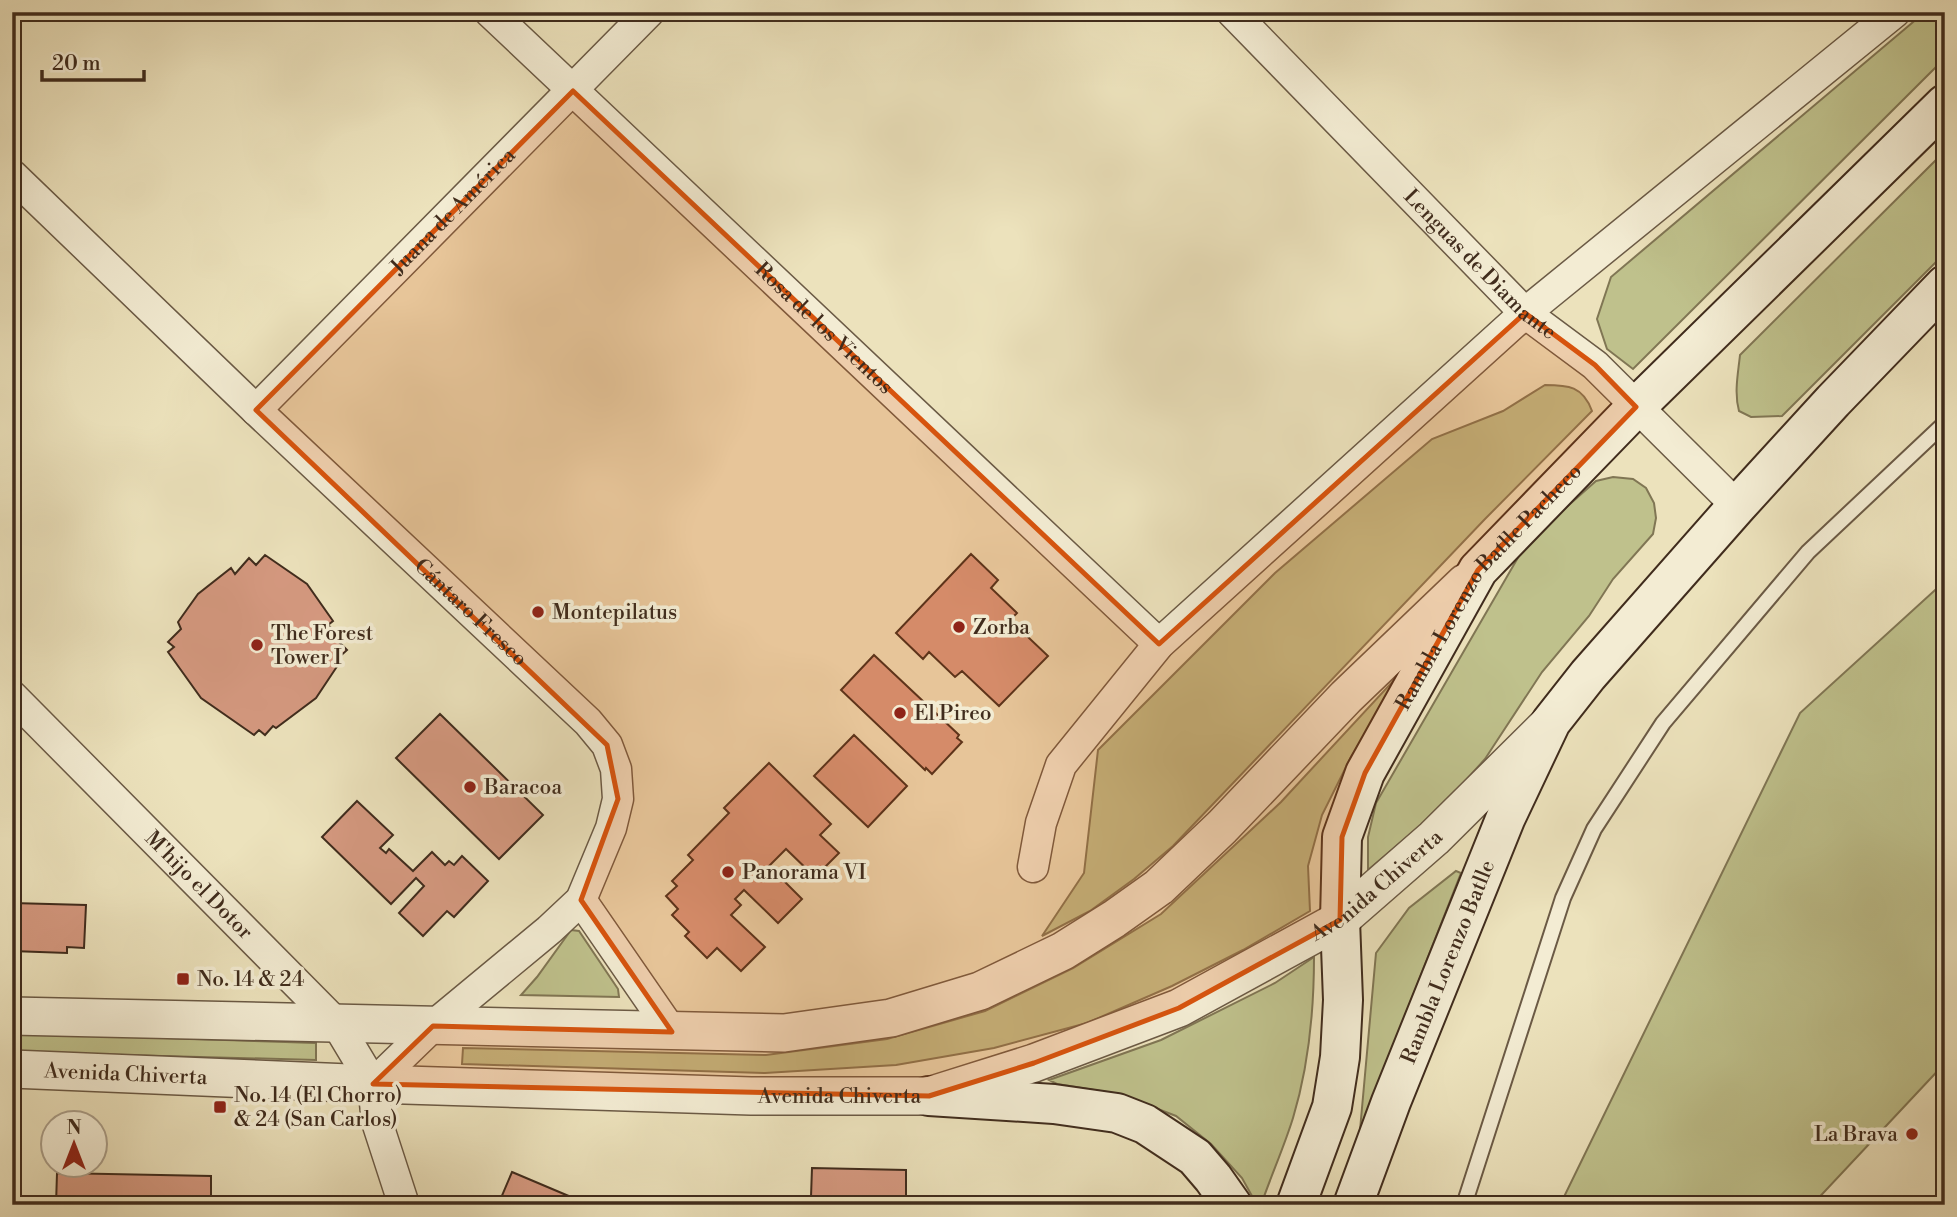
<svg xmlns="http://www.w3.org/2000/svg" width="1957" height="1217" viewBox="0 0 1957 1217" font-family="'Libre Bodoni',serif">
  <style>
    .green { fill: #bfc18c; stroke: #807654; stroke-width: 2 }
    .building { fill: #d59980; stroke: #402c1d; stroke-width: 2 }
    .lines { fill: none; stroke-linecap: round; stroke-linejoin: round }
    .service-casing { stroke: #6b5a45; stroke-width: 18 }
    .minor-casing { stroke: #6b5a45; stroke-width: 33 }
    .tertiary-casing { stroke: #6b5a45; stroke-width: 40 }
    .secondary-casing { stroke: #402c1d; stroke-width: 42 }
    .service { stroke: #f3ecd3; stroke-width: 14 }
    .minor { stroke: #f3ecd3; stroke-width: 30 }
    .tertiary { stroke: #f3ecd3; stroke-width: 37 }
    .secondary { stroke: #f3ecd3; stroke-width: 38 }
    .marked { fill: #d7540e; fill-opacity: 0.2; stroke: #d7540e; stroke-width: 5; stroke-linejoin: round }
    .poi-dot { fill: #8f2418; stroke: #f3ecd3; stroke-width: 2.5 }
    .labels { text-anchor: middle; stroke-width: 7; stroke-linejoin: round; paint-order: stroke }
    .street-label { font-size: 21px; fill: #402c1d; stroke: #f3ecd3 }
    .poi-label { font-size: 21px; fill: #402c1d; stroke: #f3ecd3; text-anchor: start }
  </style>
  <rect width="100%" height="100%" fill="#ece2bc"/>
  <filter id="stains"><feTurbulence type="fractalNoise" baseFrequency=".00286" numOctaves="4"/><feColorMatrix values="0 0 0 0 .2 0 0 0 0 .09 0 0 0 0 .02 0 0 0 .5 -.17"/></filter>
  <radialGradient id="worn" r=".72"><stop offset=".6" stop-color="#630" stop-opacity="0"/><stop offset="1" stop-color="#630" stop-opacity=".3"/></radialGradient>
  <path class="green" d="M 1925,12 L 1945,12 L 1945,58 L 1633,369 L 1607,349 L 1597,319 L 1611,277 Z
    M 1945,151 L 1945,253 L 1782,416 L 1751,417 L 1739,411 C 1734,393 1738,374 1740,355 Z
    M 1545,385 C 1568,385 1583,386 1592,411 L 1485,519 L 1173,846 L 1134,879 L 1090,911 L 1042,936 L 1084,873 L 1098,750 L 1275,573 L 1432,439 L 1503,411 Z
    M 1613,477 L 1633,479 L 1646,488 L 1654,503 L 1656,518 L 1653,534 L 1613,579 L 1589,616 L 1542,672 L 1485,759 L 1438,811 L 1368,870 L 1368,837 L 1376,803 L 1527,542 L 1596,481 Z
    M 1945,581 L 1945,1063 L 1812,1205 L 1560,1205 L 1800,713 Z
    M 1394,680 L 1396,683 L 1351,757 L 1322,815 L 1308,866 L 1310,911 L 1243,950 L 1172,986 L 1087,1023 L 994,1048 L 896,1065 L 765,1073 L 462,1064 L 463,1048 L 766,1055 L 887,1039 L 985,1011 L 1073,968 L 1161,914 L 1281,802 Z
    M 1456,871 L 1461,873 L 1360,1130 L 1376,953 L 1409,908 Z
    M 571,930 L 579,931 L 618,989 L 619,997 L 521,995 L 537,977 Z
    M 1314,957 C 1314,1011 1309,1065 1293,1118 C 1284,1147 1271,1176 1261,1205 L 1257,1205 L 1242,1178 L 1211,1144 L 1176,1116 L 1119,1094 L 1057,1084 L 1049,1080 L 1161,1040 L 1275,983 Z
    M 12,1033 L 316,1043 L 316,1060 L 12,1052 Z"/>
  <path class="building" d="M 971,554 L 998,580 L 991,588 L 1017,613 L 1010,620 L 1048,656 L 999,706 L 962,671 L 955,677 L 929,652 L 923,659 L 896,633 Z
    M 265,555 L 307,584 L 333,621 L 328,625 L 344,640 L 340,643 L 347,650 L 337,659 L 340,662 L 316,698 L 276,728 L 273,726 L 265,735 L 259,730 L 254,735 L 201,698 L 168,652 L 174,647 L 168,642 L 181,629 L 178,622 L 198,594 L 231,568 L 235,574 L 249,558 L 256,565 Z
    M 874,655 L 959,735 L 957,738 L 962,742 L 932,774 L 926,768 L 925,770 L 841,690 Z
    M 440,714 L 543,815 L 499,859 L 396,758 Z
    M 854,735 L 907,786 L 868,827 L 814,776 Z
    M 769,763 L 831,824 L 820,835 L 839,853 L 815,877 L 786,849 L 769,866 L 802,899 L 778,923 L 744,890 L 735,899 L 741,905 L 731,915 L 765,947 L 741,971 L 717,948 L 707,958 L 685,936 L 689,932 L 672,915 L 678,909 L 666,896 L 677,886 L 672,881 L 693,860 L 688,855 L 729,813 L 724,808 Z
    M 357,801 L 393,835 L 380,848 L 386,853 L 389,849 L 413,871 L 432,852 L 445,865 L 449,861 L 454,865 L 462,856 L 488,881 L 454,917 L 447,911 L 423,936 L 399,913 L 424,886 L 416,878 L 391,904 L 322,837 Z
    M 12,903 L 86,905 L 84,948 L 67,947 L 67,953 L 12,951 Z
    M 812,1168 L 906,1170 L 906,1205 L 818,1205 L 818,1197 L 811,1197 Z
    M 512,1172 L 590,1205 L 498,1205 Z
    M 57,1173 L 211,1176 L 211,1205 L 56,1205 Z"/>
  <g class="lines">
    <defs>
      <path id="service" d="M 1464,1205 L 1563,898 L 1594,829 L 1663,723 L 1808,552 L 1945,423"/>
      <g id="minor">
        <path id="s1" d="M 490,12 L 1159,644"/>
        <path id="s2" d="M 1232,12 L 1525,313 L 1595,365 L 1737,506"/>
        <path id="s3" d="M 12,175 L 256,410 L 588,722 L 607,745 L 616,769 L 618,799 L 611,828 L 581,900 L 549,930 L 433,1026 L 373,1084"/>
        <path id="s4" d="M 256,410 L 649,12"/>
        <path id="s5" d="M 12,696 L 337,1024 L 373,1084 L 377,1122 L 404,1205"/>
        <path d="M 1033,867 L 1041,823 L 1061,765 L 1159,644 L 1525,313 L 1895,12"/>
        <path d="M 581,900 L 672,1032"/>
      </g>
      <g id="tertiary">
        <path d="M 12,1016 L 784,1033 L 891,1018 L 980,991 L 1063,951 L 1114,919 L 1159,887 L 1222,827 L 1346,697 L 1465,583"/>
        <path id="s6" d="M 12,1069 L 373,1084 L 751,1096 L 929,1096 L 1034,1063 L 1179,1008 L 1340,920 L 1434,838 L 1548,725"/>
      </g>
      <g id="secondary">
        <path d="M 929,1096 L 1054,1104 L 1117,1113 L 1145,1124 L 1195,1157 L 1213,1178 L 1232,1205"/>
        <path id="s7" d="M 1296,1205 L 1332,1107 L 1340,1057 L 1343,1000 L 1340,920 L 1342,837 L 1365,773 L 1478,570 L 1636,407 L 1945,104"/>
        <path id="s8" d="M 1353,1205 L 1391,1102 L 1506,817 L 1551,722 L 1588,675 L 1737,506 L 1833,401 L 1945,285"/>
      </g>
    </defs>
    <use href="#service" class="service-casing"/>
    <use href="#minor" class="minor-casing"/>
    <use href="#tertiary" class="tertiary-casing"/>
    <use href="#secondary" class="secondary-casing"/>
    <use href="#service" class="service"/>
    <use href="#minor" class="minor"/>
    <use href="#tertiary" class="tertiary"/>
    <use href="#secondary" class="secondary"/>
  </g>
  <path class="marked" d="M 573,91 L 1159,644 L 1525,313 L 1595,365 L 1636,407 L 1478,570 L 1365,773 L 1342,837 L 1340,920 L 1179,1008 L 1034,1063 L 929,1096 L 373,1084 L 433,1026 L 672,1032 L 581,900 L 618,799 L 607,745 L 256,410 Z"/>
  <g class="poi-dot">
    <circle cx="538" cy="612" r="7"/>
    <circle cx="959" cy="627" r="7"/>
    <circle cx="257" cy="645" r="7"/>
    <circle cx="900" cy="713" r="7"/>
    <circle cx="470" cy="787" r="7"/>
    <circle cx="728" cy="872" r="7"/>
    <rect x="176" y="972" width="14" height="14" rx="3.5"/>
    <rect x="213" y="1100" width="14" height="14" rx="3.5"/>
    <circle cx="1912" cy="1134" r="7"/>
  </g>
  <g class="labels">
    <g class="street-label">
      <text dy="7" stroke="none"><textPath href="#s4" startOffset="280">Juana de América</textPath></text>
      <text dy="7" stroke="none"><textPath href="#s2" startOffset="354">Lenguas de Diamante</textPath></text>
      <text dy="7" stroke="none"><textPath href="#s1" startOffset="460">Rosa de los Vientos</textPath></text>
      <text dy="7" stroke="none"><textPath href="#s7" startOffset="668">Rambla Lorenzo Batlle Pacheco</textPath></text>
      <text dy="7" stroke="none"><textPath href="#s3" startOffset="634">Cántaro Fresco</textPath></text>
      <text dy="7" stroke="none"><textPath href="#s6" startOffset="1416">Avenida Chiverta</textPath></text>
      <text dy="7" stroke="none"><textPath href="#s5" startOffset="266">M'hijo el Dotor</textPath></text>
      <text dy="7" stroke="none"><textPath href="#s8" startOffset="261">Rambla Lorenzo Batlle</textPath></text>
      <text dy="7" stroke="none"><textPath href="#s6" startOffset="114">Avenida Chiverta</textPath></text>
      <text dy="7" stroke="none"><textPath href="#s6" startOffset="828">Avenida Chiverta</textPath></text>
    </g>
    <g class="poi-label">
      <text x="552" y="619">Montepilatus</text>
      <text x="973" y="634">Zorba</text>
      <text x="271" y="640">The Forest<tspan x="271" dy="24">Tower I</tspan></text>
      <text x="914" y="720">El Pireo</text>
      <text x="484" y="794">Baracoa</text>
      <text x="742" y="879">Panorama VI</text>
      <text x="197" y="986">No. 14 &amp; 24</text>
      <text x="234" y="1102">No. 14 (El Chorro)<tspan x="234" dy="24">&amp; 24 (San Carlos)</tspan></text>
      <text x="1898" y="1141" text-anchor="end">La Brava</text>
    </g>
  </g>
  <rect width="1957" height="1217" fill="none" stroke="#ece2bc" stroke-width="42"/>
  <rect x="14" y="14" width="1929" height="1189" fill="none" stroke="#402c1d" stroke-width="3.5"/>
  <rect x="21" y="21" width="1915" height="1175" fill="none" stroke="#402c1d" stroke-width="2"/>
  <g transform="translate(74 1144)"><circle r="33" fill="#f3ecd3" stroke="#ab9f8a" stroke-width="2"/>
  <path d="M0-5L12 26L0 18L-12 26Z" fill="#8f2418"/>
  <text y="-10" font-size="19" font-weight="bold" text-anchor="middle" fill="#402c1d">N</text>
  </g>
  <path d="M42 70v10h102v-10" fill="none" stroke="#402c1d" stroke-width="3.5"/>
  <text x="52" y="70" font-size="21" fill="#402c1d" stroke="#f3ecd3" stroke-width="5" paint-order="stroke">20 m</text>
  <rect width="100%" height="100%" filter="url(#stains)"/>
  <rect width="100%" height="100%" fill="url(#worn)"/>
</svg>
